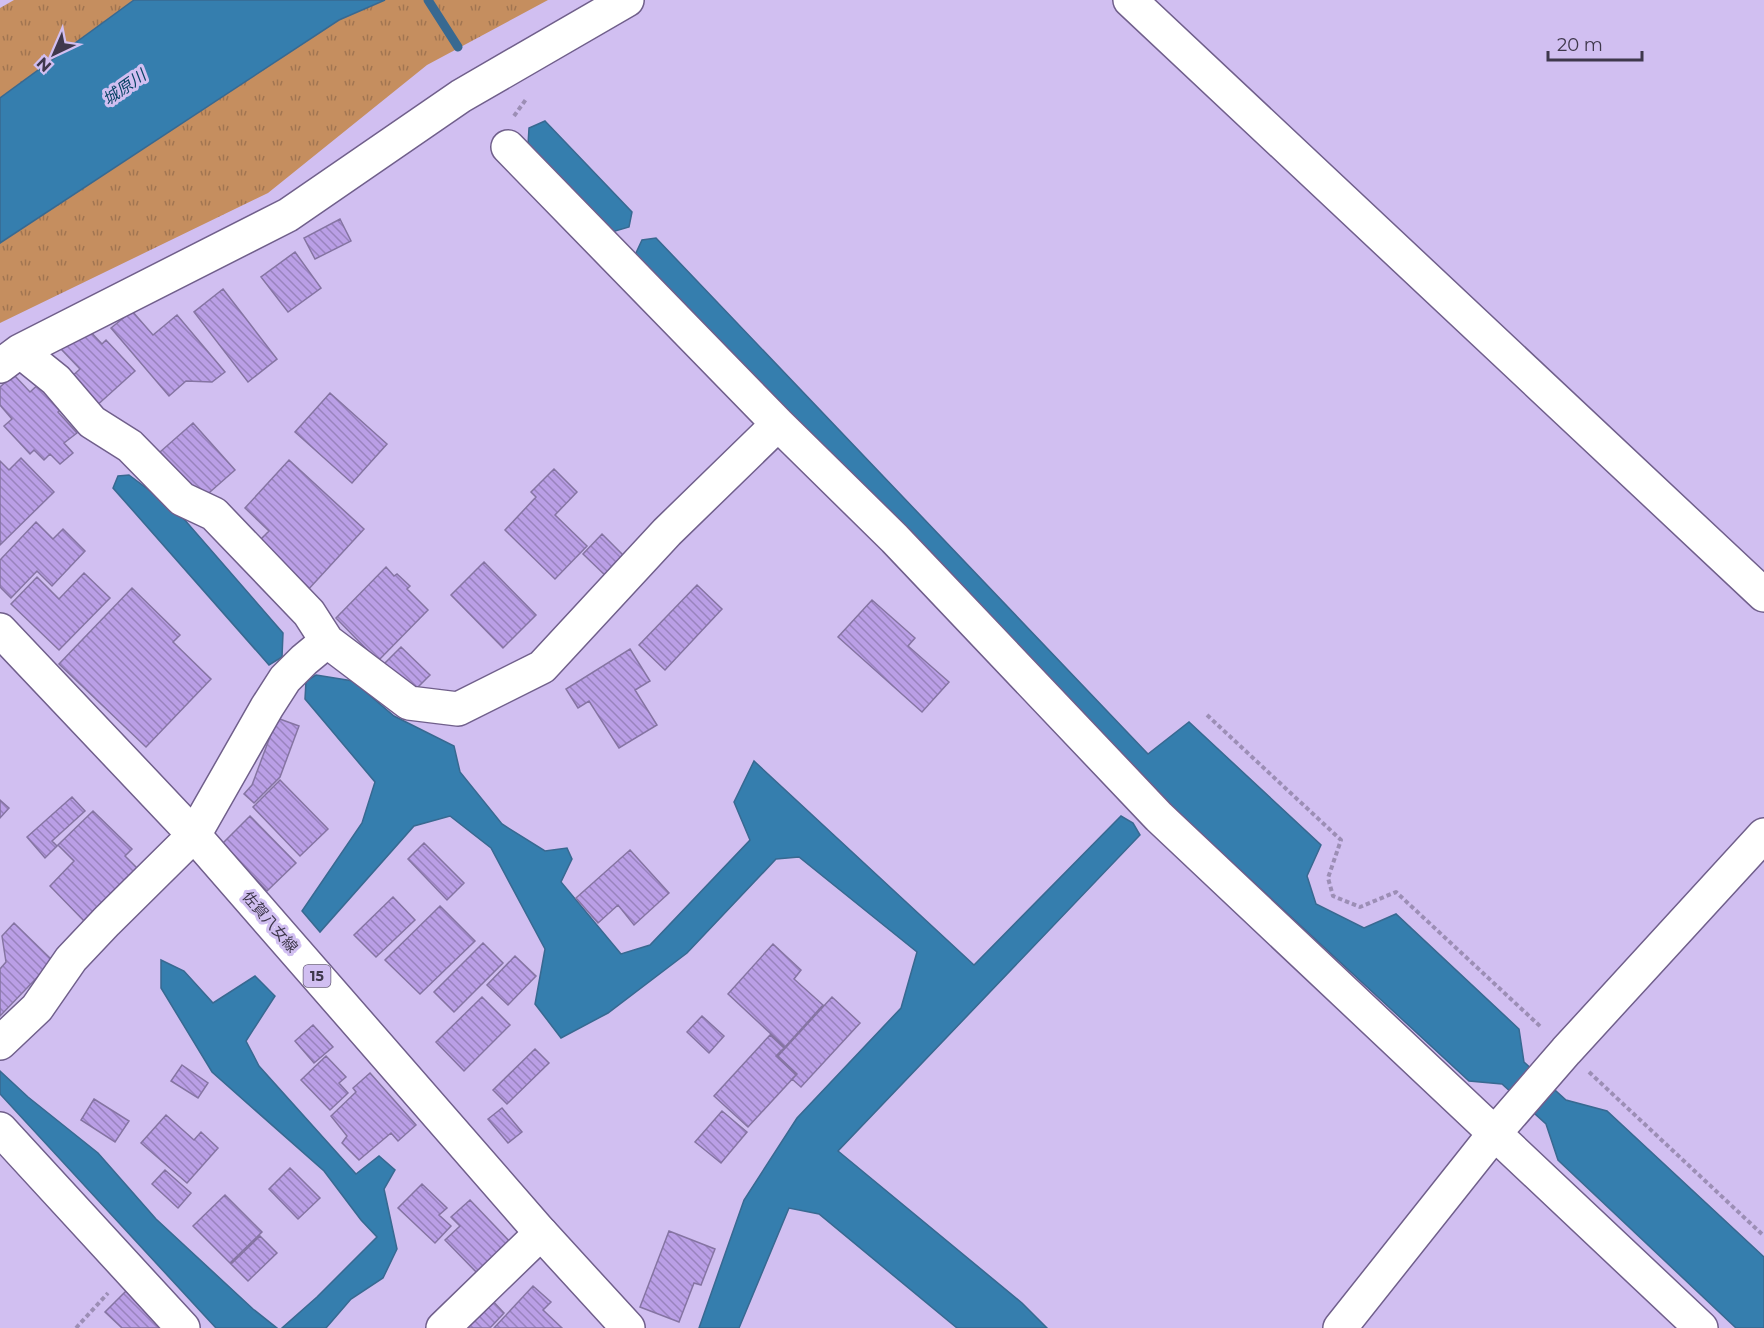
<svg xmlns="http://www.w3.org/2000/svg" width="1764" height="1328" viewBox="0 0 1764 1328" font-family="Montserrat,'Noto Sans JP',sans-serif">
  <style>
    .grass { fill: url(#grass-tufts) }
    .water { fill: #357eae; stroke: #386991; stroke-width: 1.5 }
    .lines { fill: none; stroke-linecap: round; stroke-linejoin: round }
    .stream { stroke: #386991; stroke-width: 9 }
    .building { fill: url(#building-back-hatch); stroke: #8574a2; stroke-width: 1.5 }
    .minor-casing { stroke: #705f8b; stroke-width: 36 }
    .major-casing { stroke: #705f8b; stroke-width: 36 }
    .path { stroke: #9c8eb5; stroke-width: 4; stroke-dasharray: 4.5 3; stroke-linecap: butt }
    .minor { stroke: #fff; stroke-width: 33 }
    .major { stroke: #fff; stroke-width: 33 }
    .labels { text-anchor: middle; stroke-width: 6; stroke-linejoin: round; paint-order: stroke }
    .shield { fill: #d1bff1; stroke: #6b607e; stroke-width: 1.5 }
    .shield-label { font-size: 14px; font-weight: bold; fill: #3f384c }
    .street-label { font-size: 15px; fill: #3f384c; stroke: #d1bff1 }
    .water-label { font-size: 16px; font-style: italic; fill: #074263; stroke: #d1bff1 }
  </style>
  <defs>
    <pattern id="grass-tufts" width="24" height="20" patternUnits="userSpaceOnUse" patternTransform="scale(1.5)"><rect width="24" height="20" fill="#c58e5f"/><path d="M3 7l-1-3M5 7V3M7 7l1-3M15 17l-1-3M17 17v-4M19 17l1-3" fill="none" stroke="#a17551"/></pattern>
    <pattern id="building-back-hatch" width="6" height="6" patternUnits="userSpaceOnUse" patternTransform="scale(1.5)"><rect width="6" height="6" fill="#ba9fe6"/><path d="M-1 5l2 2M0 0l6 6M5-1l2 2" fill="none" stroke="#9983bd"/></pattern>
  </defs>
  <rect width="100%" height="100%" fill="#d1bff1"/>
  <path class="grass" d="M 14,0 L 134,0 L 0,98 L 0,8 Z
    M 385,0 L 548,0 L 427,65 L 268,193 L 0,323 L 0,243 L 339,20 Z"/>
  <path class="water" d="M 134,0 L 385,0 L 339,20 L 0,243 L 0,98 Z
    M 545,121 L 632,212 L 629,227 L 612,232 L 528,145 L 529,128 Z
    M 656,238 L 1148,754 L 1189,722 L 1321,845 L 1307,876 L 1316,904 L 1364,928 L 1396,914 L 1519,1029 L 1524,1062 L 1566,1100 L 1607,1111 L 1764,1257 L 1764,1328 L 1736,1328 L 1558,1160 L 1546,1124 L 1502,1084 L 1469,1081 L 1161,797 L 635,255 L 642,240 Z
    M 129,475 L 177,511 L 283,633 L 282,657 L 269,665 L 113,488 L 118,476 Z
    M 316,675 L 353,681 L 394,716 L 454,746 L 460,772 L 502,824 L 545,851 L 567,848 L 572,859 L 561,882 L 621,954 L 650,945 L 750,840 L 734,802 L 754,761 L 974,965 L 1121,816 L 1133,823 L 1140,835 L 838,1151 L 1022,1303 L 1047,1328 L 957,1328 L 819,1214 L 789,1208 L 739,1328 L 699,1328 L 744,1200 L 797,1118 L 901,1008 L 917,952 L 799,857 L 776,859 L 687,953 L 608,1013 L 561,1038 L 535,1004 L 545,949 L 491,848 L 450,816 L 414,826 L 320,932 L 302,911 L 362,823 L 375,782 L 305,699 L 306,681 Z
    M 161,960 L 184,971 L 213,1003 L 255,976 L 275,996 L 246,1041 L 259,1066 L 356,1174 L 379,1156 L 395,1170 L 384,1189 L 397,1249 L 383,1278 L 351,1299 L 326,1328 L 282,1328 L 317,1297 L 377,1237 L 361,1220 L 324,1171 L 212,1072 L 161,988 Z
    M 0,1071 L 28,1097 L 98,1153 L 156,1219 L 253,1309 L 277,1328 L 216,1328 L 0,1094 Z"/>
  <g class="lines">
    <path class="stream" d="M 428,0 L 458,47"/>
  </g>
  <path class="building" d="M 340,219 L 351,241 L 315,259 L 304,238 Z
    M 295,252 L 321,288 L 288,312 L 261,277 Z
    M 223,289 L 277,359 L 248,382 L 194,312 Z
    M 132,311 L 153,335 L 177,315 L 225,372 L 212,382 L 186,381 L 169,396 L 111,328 Z
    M 86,327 L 102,344 L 106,340 L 135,371 L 94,408 L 68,380 L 80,369 L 61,349 Z
    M 14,375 L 30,392 L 42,381 L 65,406 L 58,412 L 77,433 L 64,443 L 73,453 L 60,464 L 50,454 L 44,460 L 34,450 L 30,454 L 4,426 L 12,419 L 0,405 L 0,387 Z
    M 330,393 L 387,444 L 352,483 L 295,432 Z
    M 193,423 L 235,470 L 202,499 L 160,452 Z
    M 21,458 L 54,492 L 0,545 L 0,461 L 9,470 Z
    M 289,460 L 364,529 L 306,592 L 255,545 L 269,531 L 245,508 Z
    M 554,469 L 577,492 L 555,515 L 587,546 L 555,579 L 505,530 L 536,497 L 531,492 Z
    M 36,522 L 53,539 L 63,529 L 85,551 L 52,586 L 37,571 L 11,598 L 0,587 L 0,560 Z
    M 602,534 L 628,560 L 609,579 L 583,554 Z
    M 484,562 L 536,615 L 503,648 L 451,595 Z
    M 386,567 L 394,576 L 397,574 L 410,586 L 407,589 L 428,610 L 378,661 L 336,618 Z
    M 84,573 L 110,598 L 59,650 L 11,604 L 37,577 L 59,599 Z
    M 697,585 L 722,609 L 665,670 L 639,645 Z
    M 132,588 L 180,635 L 173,642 L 211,679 L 146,747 L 59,664 Z
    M 872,600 L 915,638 L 908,646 L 949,682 L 922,712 L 838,637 Z
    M 401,647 L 430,675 L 413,692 L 384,664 Z
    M 630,649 L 650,681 L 635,690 L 657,725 L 619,748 L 589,701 L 578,708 L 566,689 Z
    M 277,718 L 299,726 L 280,777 L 254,803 L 244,794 L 252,785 Z
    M 280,780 L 328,829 L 300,856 L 253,807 Z
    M 72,797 L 85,811 L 52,841 L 57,846 L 45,858 L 27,837 Z
    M 0,800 L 9,808 L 0,818 Z
    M 93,811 L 132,849 L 125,856 L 137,868 L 84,921 L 50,886 L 74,861 L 58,845 Z
    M 250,816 L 296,863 L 267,891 L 222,844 Z
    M 424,843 L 464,883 L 447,900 L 408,859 Z
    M 630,850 L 669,893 L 634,925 L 618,905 L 598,923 L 576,898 Z
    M 393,897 L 415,920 L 376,957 L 354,935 Z
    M 440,906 L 475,941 L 420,994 L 385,960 Z
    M 14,923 L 53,961 L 0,1016 L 0,969 L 6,962 L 2,936 Z
    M 483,943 L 503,963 L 454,1012 L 434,992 Z
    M 773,944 L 801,970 L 794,979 L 823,1005 L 785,1047 L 728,994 Z
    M 515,956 L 536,976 L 508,1005 L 487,985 Z
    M 482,997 L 510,1025 L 464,1071 L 436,1042 Z
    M 832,997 L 860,1023 L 801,1087 L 792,1079 L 797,1074 L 778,1056 Z
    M 702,1016 L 724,1036 L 709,1053 L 687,1032 Z
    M 313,1025 L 333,1047 L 314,1063 L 295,1041 Z
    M 770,1035 L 784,1048 L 776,1056 L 796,1075 L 748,1127 L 714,1096 Z
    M 535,1049 L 549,1063 L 507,1104 L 493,1090 Z
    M 326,1056 L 346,1077 L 339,1083 L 348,1093 L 330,1110 L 301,1080 Z
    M 182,1065 L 208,1083 L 198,1098 L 171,1081 Z
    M 370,1073 L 416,1125 L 398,1141 L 391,1133 L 359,1160 L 342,1143 L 347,1136 L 331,1116 L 356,1092 L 353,1088 Z
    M 94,1099 L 129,1121 L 115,1142 L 81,1120 Z
    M 502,1108 L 522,1132 L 508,1143 L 488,1119 Z
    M 722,1111 L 747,1132 L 721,1163 L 695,1142 Z
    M 166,1115 L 194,1140 L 201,1132 L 218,1148 L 187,1183 L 141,1143 Z
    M 290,1168 L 320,1198 L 298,1219 L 269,1189 Z
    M 165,1170 L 191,1193 L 178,1208 L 152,1184 Z
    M 422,1184 L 447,1208 L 439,1215 L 451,1226 L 435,1243 L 398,1208 Z
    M 225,1195 L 262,1232 L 230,1263 L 193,1226 Z
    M 470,1200 L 513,1245 L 480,1276 L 445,1240 L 460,1226 L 451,1217 Z
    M 669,1231 L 715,1249 L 701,1285 L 694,1283 L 679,1322 L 640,1307 Z
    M 260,1236 L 277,1253 L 248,1281 L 231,1264 Z
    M 533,1286 L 551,1302 L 543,1310 L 562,1328 L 494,1328 Z
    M 128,1289 L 164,1328 L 122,1328 L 105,1312 Z
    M 490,1298 L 504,1313 L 490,1328 L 461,1328 Z"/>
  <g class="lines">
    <defs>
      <path id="minor" d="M 1130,0 L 1764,595
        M 508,147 L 778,424
        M 20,351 L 56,380 L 92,422 L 130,446 L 182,499 L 214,514 L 309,613 L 327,641
        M 0,366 L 20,351 L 288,215 L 461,96 L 627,0
        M 0,1043 L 37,1008 L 71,959 L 106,922 L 194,835 L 267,707 L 285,679 L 304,660 L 327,641 L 409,703 L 458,709 L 542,667 L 667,532 L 778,424 L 895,539 L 1159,817 L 1701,1328
        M 0,1129 L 183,1328
        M 443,1328 L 541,1233
        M 1340,1328 L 1494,1134 L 1566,1051 L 1764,835"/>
      <path id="major" d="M 0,630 L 194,835 L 541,1233 L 628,1328"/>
    </defs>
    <use href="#minor" class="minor-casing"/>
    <use href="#major" class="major-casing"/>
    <path class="path" d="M 514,116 L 527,98
      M 1207,715 L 1341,840 L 1328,878 L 1333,896 L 1360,907 L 1396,892 L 1542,1028
      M 1589,1072 L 1764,1236
      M 76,1328 L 108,1293"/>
    <use href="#minor" class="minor"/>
    <use href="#major" class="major"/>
  </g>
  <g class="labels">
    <rect class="shield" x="303.5" y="965" width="27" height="22" rx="4.5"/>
    <g class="shield-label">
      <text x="317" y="981">15</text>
    </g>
    <g class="street-label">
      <text transform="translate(270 922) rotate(49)" y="5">佐賀八女線</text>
    </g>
    <g class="water-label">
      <text transform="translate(124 87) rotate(-35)" y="6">城原川</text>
    </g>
  </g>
  <g transform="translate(54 54) rotate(224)" stroke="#d1bff1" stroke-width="4.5" paint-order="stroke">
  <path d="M0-4.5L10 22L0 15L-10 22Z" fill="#3f384c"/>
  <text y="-9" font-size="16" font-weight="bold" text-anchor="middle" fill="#3f384c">N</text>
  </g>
  <path d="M1548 51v9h94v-9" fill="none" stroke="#3f384c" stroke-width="3"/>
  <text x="1557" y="51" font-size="18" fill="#3f384c" stroke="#d1bff1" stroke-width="4.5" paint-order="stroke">20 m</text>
</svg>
